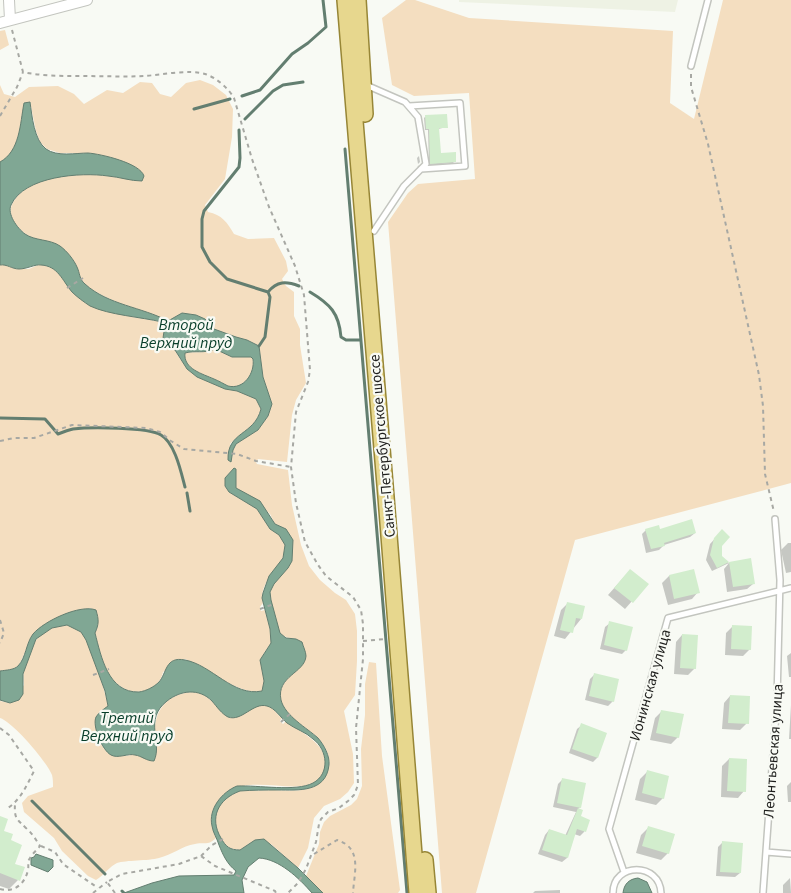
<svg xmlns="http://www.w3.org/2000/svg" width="791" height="893" viewBox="0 0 791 893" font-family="'Source Sans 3',sans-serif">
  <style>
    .built { fill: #eef2e4 }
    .green { fill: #f4dec0 }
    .water { fill: #80a794; stroke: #637e70; fill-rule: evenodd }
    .shadow { fill: #0003 }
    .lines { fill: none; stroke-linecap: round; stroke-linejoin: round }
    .stream { stroke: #637e70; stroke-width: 3 }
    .building { fill: #d2edcd }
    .service-casing { stroke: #c3c5bf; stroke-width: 8 }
    .minor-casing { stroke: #c3c5bf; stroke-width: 12 }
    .primary-casing { stroke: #978636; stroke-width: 18 }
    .path { stroke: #a7a8a3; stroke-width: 2; stroke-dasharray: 4 4; stroke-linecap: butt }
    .service { stroke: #fff; stroke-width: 5 }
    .minor { stroke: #fff; stroke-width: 10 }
    .primary { stroke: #e7d78e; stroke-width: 15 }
    .labels { text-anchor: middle; stroke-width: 4.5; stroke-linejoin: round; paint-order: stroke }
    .street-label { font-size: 15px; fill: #1f1f1d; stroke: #f8faf4 }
    .water-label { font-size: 16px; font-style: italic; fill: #083e2a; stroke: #f8faf4 }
  </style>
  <rect width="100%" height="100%" fill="#f8faf4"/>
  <path class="built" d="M 459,0 L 678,0 L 675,12 L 459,2 Z"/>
  <path class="green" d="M 406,0 L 415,0 L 469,18 L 673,31 L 670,103 L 694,119 L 723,0 L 791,0 L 791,483 L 575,540 L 476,893 L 442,893 L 388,222 L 408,193 L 418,184 L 475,179 L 469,93 L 414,96 L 392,85 L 382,18 Z
    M 5,30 L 9,45 L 0,50 L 0,31 Z
    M 200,80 L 213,85 L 226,95 L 233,109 L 232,137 L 225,179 L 205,205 L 208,212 C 222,215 227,222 234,234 L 248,239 L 274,238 L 286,261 L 288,271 L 282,279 L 286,286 L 294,292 L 294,316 L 300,329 L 300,345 L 306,383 L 296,400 L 292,415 L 287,462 L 258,459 L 256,462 L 257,464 L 288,470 L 292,505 L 301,545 L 309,566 L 320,580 L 335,593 L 346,600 L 355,614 L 357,631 L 357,661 L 355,695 L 344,711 L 353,754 L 354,783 L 348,792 L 340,799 L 324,806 L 314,818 L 308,848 L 298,868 L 271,844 L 250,843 L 240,850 C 230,849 226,847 221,838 C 209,818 218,799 240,791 C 251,791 263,790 274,790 C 295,791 323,794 329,767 C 331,757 325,746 319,739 C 307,727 286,718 281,701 C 276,680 300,672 306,656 L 296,639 C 291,638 285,638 281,634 C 277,630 270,600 270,593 C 271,583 281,575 288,568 L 286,529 L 275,524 L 270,514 L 250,496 L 235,488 L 236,473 L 234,468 L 225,478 L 225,486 L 229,492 L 257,509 L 270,529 L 279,535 L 285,545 C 285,549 285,554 283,557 C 276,574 259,582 263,603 L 260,607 L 261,611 L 265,610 L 270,629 L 271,643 C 268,648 263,653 262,658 C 259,669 268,680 262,691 C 239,696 207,668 185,659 L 163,672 C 161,682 155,687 145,691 C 140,692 135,692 130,691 C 105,683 101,655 95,633 L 98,626 L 91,608 L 65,614 L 33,635 L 19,665 L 14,669 L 0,671 L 0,265 L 4,264 L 16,269 L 29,269 L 40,264 L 53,268 L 91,306 L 133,317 L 162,322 L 165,325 L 166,345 L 175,350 L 180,359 L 197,377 L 225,389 L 237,391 L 256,399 L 261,409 C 256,427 242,432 230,444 L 233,458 L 233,450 L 236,444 L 258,430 L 268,416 L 272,404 L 263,377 L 259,346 L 247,340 L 236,337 L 214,329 L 205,319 L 196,315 L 182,313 L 168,321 C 160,317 152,315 143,312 C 126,306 107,299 91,289 C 76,279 80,266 69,255 C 56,243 31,242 19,228 C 10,218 7,209 16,198 C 32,176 82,172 108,176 C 120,177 130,181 142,181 L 88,153 L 60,153 L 47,149 L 40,142 L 36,131 L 30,102 L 14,148 L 9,158 L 0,162 L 0,85 L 4,94 L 15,97 L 29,87 L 58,86 L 74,94 L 84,104 L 107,90 L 123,93 L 140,82 L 152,83 L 160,94 L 171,97 L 186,83 Z
    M 215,349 L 232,357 L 251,357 L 253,359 C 255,373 244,390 228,386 C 224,384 219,381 214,379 C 202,374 184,369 184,353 C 195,351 204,354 215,349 Z
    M 67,625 C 71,627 77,629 81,632 C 89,639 106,693 108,706 L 97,715 C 97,721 96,729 98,735 C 105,767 135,755 157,747 C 151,725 157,701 181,694 C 187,692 194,691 200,693 C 209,697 222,711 230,718 C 244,716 260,697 273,709 C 276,712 279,716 282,718 L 280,721 L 283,724 L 286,721 C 302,733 337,749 322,775 C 319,781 310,785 303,786 C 272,789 234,773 215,806 C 209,816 211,827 216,838 C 208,846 205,842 195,844 C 182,846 172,855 159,858 C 148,861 126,860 117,863 C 110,866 104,875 96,880 L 88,876 L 62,851 L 54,838 L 24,812 L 22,803 L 28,796 L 53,787 C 53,783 53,779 52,775 C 47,762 13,722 0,718 L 0,701 L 10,703 L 24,685 C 21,663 31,638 51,628 C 56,626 62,626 67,625 Z
    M 369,662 L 376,663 L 382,756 L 400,890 L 398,893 L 323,893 L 306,876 L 319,844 L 320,832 L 324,822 L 330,816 L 351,805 L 357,799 L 362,786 L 361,749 L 365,715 L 365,684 Z"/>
  <path class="water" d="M 30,102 C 32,116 34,140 46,149 C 57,157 76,153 88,153 C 101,154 140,163 144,176 L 142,181 C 130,181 120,177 108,176 C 81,172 24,176 11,205 C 7,214 17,228 25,234 C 35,241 50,239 60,246 C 67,251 74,260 77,267 C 80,273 79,279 85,284 C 108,305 142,307 168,321 L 182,313 L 196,315 L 205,319 L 214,329 L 236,337 L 247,340 L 259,346 L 263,377 L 272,404 L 268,416 L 258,430 L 236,444 L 233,450 L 231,462 L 228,460 C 227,431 254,436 261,409 L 256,399 L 237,391 L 225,389 L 197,377 L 187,369 L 175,350 L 166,345 L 163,338 L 165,325 L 162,322 C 141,317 109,315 90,306 C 84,302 77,297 72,292 C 62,280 58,266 41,265 C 35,264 27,269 19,269 C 12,269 7,264 0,265 L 0,162 C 20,151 20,124 24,103 ZM 215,349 L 232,357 L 251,357 L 253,359 C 255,373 244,390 228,386 C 224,384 219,381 214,379 C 203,374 183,369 185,353 C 196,350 203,354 215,349 Z
    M 234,468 L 236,469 L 236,488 L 260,501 L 275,524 L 286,529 L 293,540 L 292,561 L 288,568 L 274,584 L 270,592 L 271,600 L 280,633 L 286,638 L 296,639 L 302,642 C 303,646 306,652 306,656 C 305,673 276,676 281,700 C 285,716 307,728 318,738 C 324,745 330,756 329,765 C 326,793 298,790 278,790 C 265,790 252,790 240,791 C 218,799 209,818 221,838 C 226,847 230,850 240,850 L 255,840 L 264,839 L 298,868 L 323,893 L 312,893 C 299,878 279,859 259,858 L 248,867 L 242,880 L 244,893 L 124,893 L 152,883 L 179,876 L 234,875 L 236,871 C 227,864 223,855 219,845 C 217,838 213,833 212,826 C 208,809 222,792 237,786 C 258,785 296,792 313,783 C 330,774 328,750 313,739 C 306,732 295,729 287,723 C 281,718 275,708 267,706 C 253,702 242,722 228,717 C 222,714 217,707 212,701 C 199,688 181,690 167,701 C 143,720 163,742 154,761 C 146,761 142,756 135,755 C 128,753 118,759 111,755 C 102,750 92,726 96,717 C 99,712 104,709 108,706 L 105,691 L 86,640 L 81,632 L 67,625 L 52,628 L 36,639 L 23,674 L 23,694 L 19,700 L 10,703 L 0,700 L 0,671 C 6,670 14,670 18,666 C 26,658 26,643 33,634 C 44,621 80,604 96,610 C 99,620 99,624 95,633 C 101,656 108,693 139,692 C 146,691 154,687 159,682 C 167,673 165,656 185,660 C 212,665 233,697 262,691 L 264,681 L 260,660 L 271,643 L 270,629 L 262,598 L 263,593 L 269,576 L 283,558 L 285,545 L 279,535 L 270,529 L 257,509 L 229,492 L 225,486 L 225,478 Z
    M 36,854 L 53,860 L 53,867 L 48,872 L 31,865 L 31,858 L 34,857 Z
    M 638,878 L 647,882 L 652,893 L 623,893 C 624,884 629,879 638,878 Z"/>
  <path class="shadow" d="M 426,116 L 447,127 L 438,129 L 440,154 L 455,161 L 453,163 L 429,165 L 428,130 L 425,130 L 424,118 Z
    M 419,156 L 420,162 L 418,164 L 417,158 Z
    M 646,530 L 659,530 L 695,533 L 690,537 L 664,545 L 659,550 L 646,553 L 642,534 Z
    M 722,531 L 721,557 L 729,563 L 712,571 L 706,560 L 710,544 Z
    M 788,543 L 791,543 L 791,572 L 786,573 L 781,550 Z
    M 750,560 L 753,584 L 747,589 L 727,592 L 724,569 L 729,563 Z
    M 693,570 L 698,592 L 692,599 L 668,605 L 662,583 L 669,576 Z
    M 624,577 L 647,584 L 625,609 L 608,595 Z
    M 568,603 L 581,619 L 565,639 L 554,636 L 561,610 Z
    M 610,623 L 626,650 L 622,654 L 600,649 L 605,627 Z
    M 733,626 L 750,649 L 743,656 L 725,655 L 726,633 Z
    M 682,635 L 695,668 L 688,675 L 674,674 L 676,642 Z
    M 791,653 L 791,677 L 789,677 L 787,656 Z
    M 594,675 L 613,701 L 608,706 L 585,700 L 590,679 Z
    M 730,696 L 747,723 L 740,730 L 722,729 L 724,703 Z
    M 791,705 L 791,739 L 789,739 Z
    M 662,711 L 678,737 L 671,744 L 650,740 L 655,718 Z
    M 582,725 L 606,734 L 597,758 L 593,762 L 569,753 L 577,729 Z
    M 729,759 L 744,791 L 738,798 L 721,797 L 722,766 Z
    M 647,772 L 663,798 L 656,805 L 635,800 L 640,779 Z
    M 562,780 L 580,807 L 578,810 L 580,817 L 589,821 L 584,832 L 580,836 L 574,834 L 567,858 L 562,862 L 538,854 L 545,835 L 549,830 L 565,836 L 576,812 L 553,807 L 558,784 Z
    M 791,782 L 791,802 L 788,802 L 787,786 Z
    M 0,817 L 2,832 L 9,841 L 18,880 L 9,889 L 0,886 Z
    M 648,828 L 668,853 L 661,860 L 636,853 L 641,835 Z
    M 722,843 L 740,873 L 735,877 L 716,876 L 718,847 Z
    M 790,878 L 791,893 L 783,893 L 783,885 Z
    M 560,890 L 560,893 L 533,893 L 535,891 Z"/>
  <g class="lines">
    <path class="stream" d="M 242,96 L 260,90 L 292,54 L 308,43 L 326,27 L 323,0
      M 194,109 L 230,99
      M 245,119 L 273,91 L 283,85 L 303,82
      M 239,130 L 240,158 L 239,167 L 204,211 L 202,219 L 202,247 L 210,262 L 227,279 L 268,292 L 270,297 L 265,337 L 259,346
      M 345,149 L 407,893
      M 268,292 C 277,281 286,281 299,286
      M 310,292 C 330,304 339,313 341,337 L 346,340 L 361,340
      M 0,418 L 45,419 L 58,434 C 63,432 68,430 73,429 C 89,427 149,427 161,435 C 175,443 181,472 185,487
      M 187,493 L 190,511
      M 32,801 L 105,874
      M 122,891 L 124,893"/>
  </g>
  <path class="building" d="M 447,114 L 448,128 L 439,128 L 441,153 L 456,152 L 456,162 L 430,164 L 429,129 L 426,129 L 425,115 Z
    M 692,519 L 696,533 L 664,543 L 665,546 L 651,549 L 645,529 L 659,525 L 660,529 Z
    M 722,529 L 730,537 L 722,546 L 722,556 L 729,562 L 717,568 L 710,555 L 714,538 Z
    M 751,558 L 755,584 L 733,587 L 729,562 Z
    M 630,569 L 649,584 L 633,603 L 614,588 Z
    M 694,569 L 700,593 L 674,599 L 669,575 Z
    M 567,602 L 585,606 L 582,619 L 576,618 L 573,633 L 560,630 Z
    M 609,621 L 633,627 L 627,651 L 604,645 Z
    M 732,625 L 752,626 L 751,650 L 731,649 Z
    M 682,634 L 698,635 L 696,669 L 680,668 Z
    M 594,673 L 619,679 L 614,702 L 589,696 Z
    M 730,695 L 750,696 L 749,724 L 728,723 Z
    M 661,710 L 684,714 L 679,738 L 656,733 Z
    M 581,723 L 607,733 L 598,758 L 572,749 Z
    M 729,758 L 747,759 L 746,792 L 727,791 Z
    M 647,770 L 669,776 L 664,799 L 642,793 Z
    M 562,778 L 586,783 L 581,808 L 557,803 Z
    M 578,808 L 583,810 L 581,816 L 590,820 L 586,832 L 577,829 L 568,858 L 542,850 L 549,829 L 567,835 Z
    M 0,816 L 8,819 L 4,831 L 13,834 L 11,840 L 22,845 L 15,864 L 25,867 L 20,881 L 0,873 Z
    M 648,826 L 675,834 L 669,854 L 642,846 Z
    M 722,841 L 743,843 L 741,873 L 720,872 Z"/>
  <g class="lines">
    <defs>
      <path id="service" d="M 691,66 L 708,0
        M 366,85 L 405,102 L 418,117 L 426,164 L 404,186 L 374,231
        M 409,106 L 460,103 L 465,166 L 421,169
        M 766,852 L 791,854
        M 624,872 L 609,829 L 668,618 L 791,588
        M 613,893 C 613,862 660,862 661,893
        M 763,893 L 777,699 L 780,580 L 775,519"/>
      <path id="minor" d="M 9,0 L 10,20
        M 0,23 L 87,0"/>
      <path id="primary" d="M 345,0 L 386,497 L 417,893
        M 358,0 L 365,114
        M 425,860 L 428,893"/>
    </defs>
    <use href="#service" class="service-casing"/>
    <use href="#minor" class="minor-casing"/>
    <use href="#primary" class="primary-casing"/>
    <path class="path" d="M 12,30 L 23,72 C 41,76 60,76 79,76 C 101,76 123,77 144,76 C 161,75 189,69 205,74 C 217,78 228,88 234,98 L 252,159 L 269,207 L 295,266 L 304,295 L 310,370 L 308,382 L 296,412 L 291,467 L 296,503 L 305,542 L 318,565 L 326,576 L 353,597 L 361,610 L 363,624 L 363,659 L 356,728 L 358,785 L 354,795 L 348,801 L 339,808 L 328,812 L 321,819 L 319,824 L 316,842 L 306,869 L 298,883 L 288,893
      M 691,74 L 691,87 L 708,144 L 759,375 L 763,406 L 765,474 L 774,512
      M 0,116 L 17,87 L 23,72
      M 67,288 L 83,278
      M 0,441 L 14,438 L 34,438 L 72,425 L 146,428 L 160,432 L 171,441 L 184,449 L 237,454 L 256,461 L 291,467
      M 260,609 L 274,604
      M 0,620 L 4,633 L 0,643
      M 363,641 L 386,639
      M 93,675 L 109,669
      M 281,722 L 292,712
      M 0,728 L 9,735 L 34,771 C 27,785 21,799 8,808
      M 41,846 L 55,852 L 63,864 L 98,888
      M 314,854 L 337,840 C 363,848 354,873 353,893
      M 201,856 L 212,845 L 225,838
      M 0,889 C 14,893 25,884 28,870 C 29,865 27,862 30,858 C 32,854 37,850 40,846 C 36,840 32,833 27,829 C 17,819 14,819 15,804
      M 93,893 L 107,882
      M 115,893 L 107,882 L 122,874 L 179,864 L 201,856 L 215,866 L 275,891 L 276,893"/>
    <use href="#service" class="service"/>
    <use href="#minor" class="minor"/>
    <use href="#primary" class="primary"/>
  </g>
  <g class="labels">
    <g class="street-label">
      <text transform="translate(382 446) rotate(-95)" y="5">Санкт-Петербургское шоссе</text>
      <text transform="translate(650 685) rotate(-74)" y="5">Ионинская улица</text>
      <text transform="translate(773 751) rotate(-86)" y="5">Леонтьевская улица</text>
    </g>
    <g class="water-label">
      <text x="186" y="330">Второй<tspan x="186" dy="18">Верхний пруд</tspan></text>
      <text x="127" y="723">Третий<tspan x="127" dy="18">Верхний пруд</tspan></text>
    </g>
  </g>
</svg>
